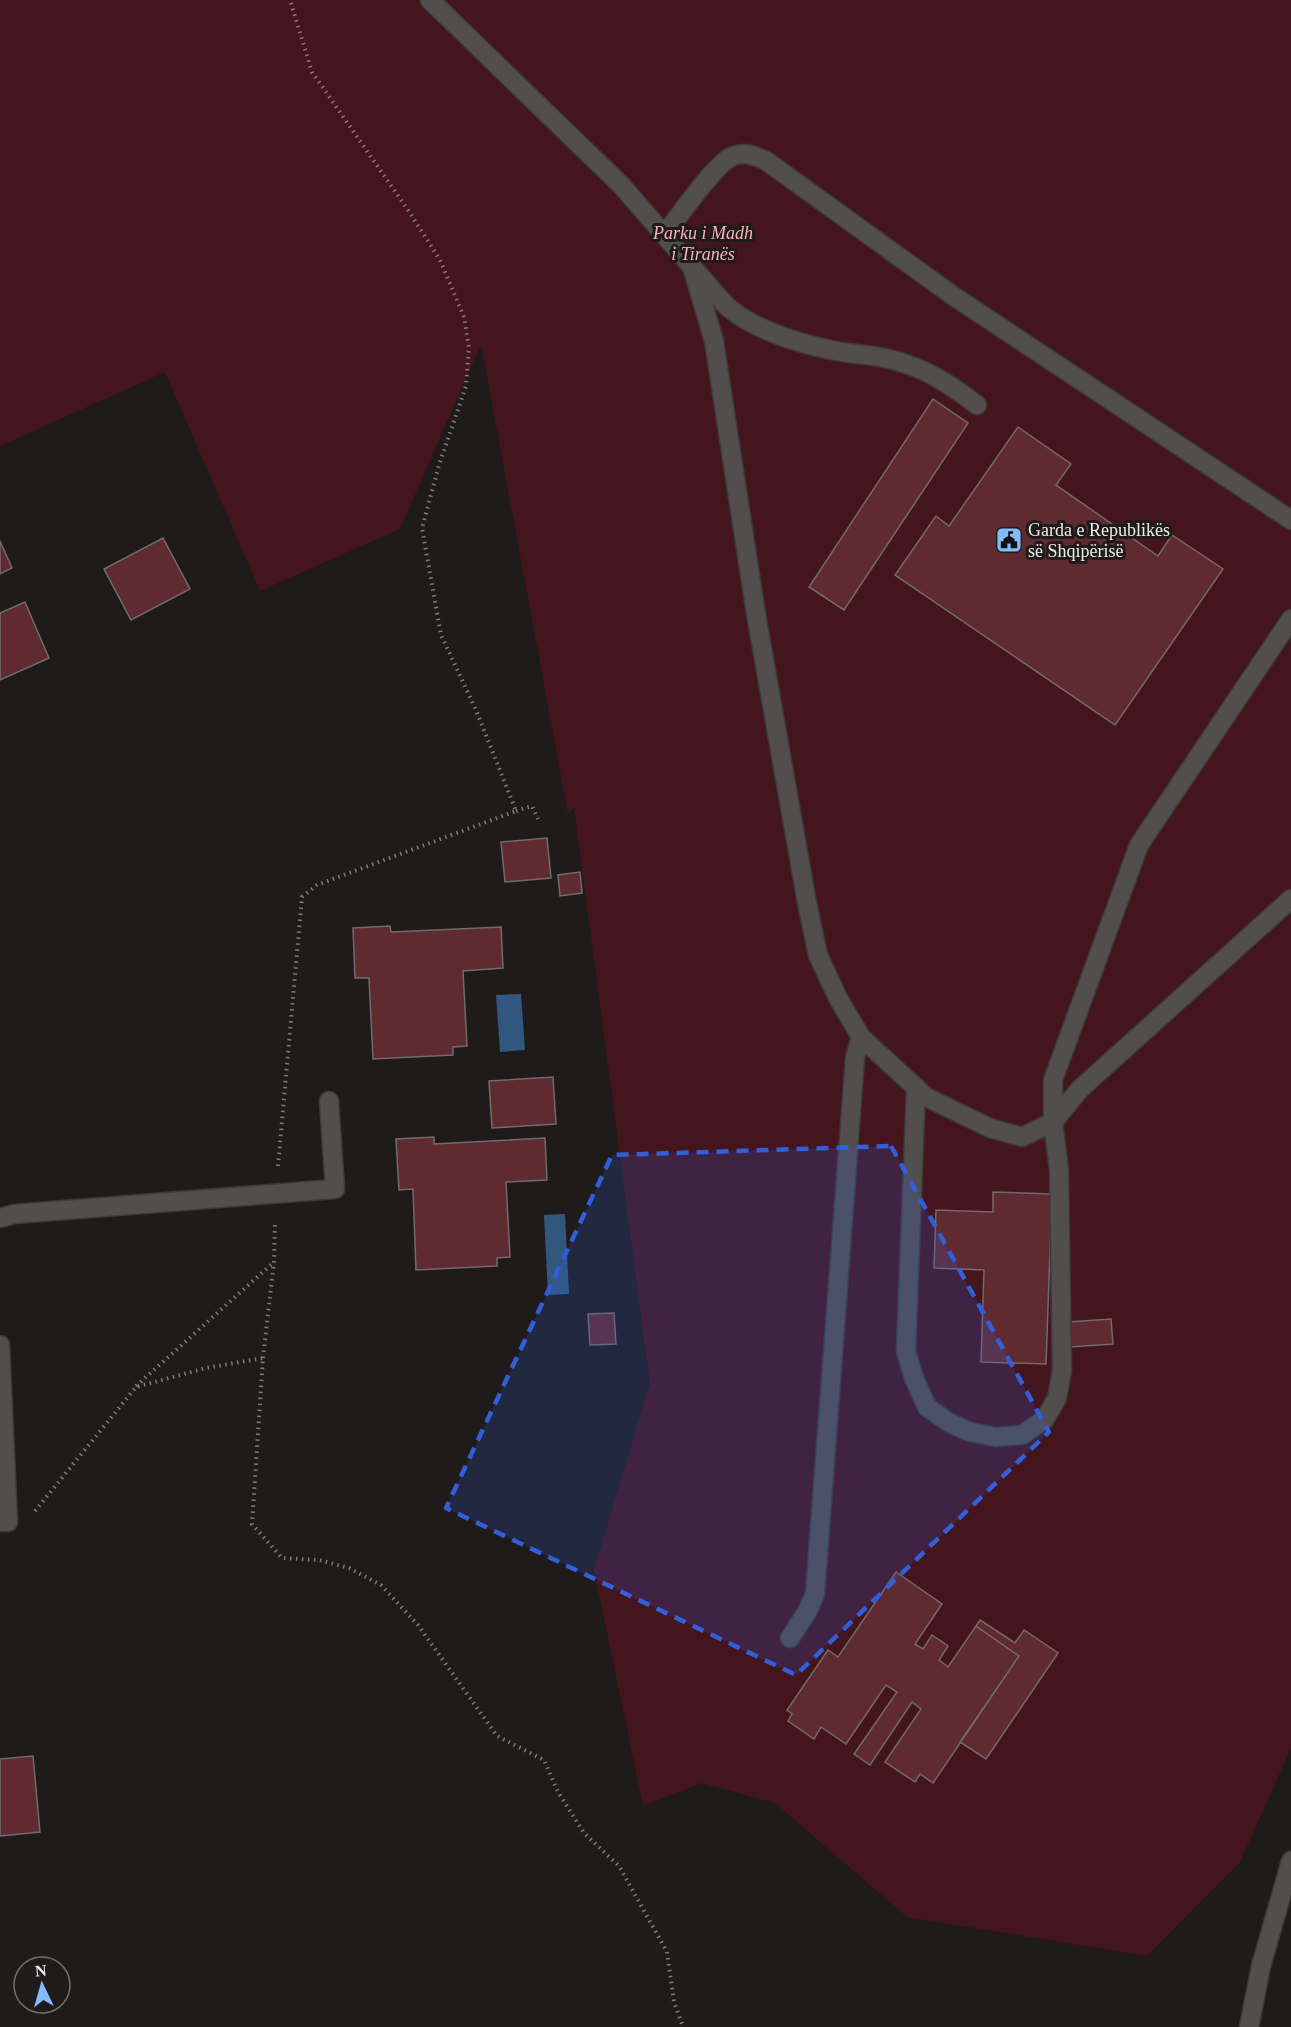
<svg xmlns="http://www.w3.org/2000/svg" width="1291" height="2027" viewBox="0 0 1291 2027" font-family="'Times New Roman',serif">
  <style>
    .green { fill: #44151c }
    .water { fill: #32577e }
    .building { fill: #5f2a30; stroke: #716b6b; stroke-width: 1.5 }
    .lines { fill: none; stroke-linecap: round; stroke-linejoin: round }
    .minor-casing { stroke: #3c3939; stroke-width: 21 }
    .path { stroke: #7f7b7b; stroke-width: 4; stroke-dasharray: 1.5 4.5; stroke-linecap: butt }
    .minor { stroke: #534e4e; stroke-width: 18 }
    .marked { fill: #325eda; fill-opacity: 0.2; stroke: #325eda; stroke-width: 4.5; stroke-dasharray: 12 8; stroke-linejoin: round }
    .labels { text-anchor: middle; stroke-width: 6; stroke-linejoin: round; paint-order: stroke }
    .park-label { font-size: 18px; font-style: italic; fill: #fbb2b6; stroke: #201b1b }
    .poi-label { font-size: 18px; fill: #efecec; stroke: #201b1b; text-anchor: start }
  </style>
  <rect width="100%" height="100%" fill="#201b1b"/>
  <path class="green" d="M 0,0 L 1291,0 L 1291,1748 L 1240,1862 L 1147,1956 L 907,1917 L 775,1803 L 702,1783 L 643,1806 L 594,1570 L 650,1383 L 574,808 L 568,814 L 481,344 L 400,529 L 260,591 L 165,372 L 0,446 Z"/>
  <path class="water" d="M 521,994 L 525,1050 L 500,1052 L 496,995 Z
    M 565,1214 L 569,1294 L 548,1295 L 544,1215 Z"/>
  <path class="building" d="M 933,399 L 968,423 L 844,610 L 809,587 Z
    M 1018,427 L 1071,464 L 1056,485 L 1158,556 L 1172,535 L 1223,569 L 1115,725 L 895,575 L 936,516 L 949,526 Z
    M 163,538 L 190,589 L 131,620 L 104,569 Z
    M 0,541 L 12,568 L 0,574 Z
    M 25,602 L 49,658 L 0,680 L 0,613 Z
    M 547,838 L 551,878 L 505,882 L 501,842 Z
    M 580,872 L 582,893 L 560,896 L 558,875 Z
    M 390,926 L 391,932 L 501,927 L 503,968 L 463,971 L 467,1046 L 453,1047 L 453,1055 L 373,1059 L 369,978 L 355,978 L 353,928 Z
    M 553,1077 L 556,1124 L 492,1128 L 489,1081 Z
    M 434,1137 L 434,1144 L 545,1138 L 547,1180 L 506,1182 L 510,1257 L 497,1258 L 497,1266 L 416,1270 L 413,1189 L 399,1190 L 396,1139 Z
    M 993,1192 L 1052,1194 L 1046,1364 L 981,1362 L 984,1270 L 934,1268 L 936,1210 L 993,1212 Z
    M 614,1313 L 616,1344 L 590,1345 L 588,1314 Z
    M 1111,1319 L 1113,1344 L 1070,1347 L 1068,1322 Z
    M 896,1572 L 942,1604 L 915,1644 L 923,1649 L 932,1635 L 948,1646 L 939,1660 L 948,1667 L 976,1626 L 1019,1656 L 933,1783 L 920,1774 L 915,1782 L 885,1762 L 921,1709 L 912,1702 L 870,1765 L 854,1754 L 897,1692 L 886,1685 L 846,1744 L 821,1727 L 814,1739 L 788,1721 L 792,1714 L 787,1710 L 828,1650 L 838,1657 Z
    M 980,1620 L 1015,1643 L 1024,1630 L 1058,1653 L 986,1759 L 960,1742 L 1019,1656 L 976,1626 Z
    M 33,1756 L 40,1832 L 0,1836 L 0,1759 Z"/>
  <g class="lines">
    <defs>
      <path id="minor" d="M 430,0 L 622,186 L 692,267 L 714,341 L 756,614 L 807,903 L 818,955 L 838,998 L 861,1037 L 926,1097 L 990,1128 L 1022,1137 L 1053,1122 L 1080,1089 L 1291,899
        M 664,235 C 678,218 715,163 733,156 C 745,151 754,156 765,160 L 952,295 L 1291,520
        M 695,270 C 706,282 717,297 729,308 C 759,333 810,347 848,353 C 868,355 887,357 906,364 C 932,372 956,389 977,405
        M 916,1087 L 906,1351 L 914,1378 L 927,1407 L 948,1422 L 970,1432 L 996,1437 L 1022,1435 L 1045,1419 L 1057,1398 L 1062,1371 L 1059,1170 L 1053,1122 L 1053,1080 L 1139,845 L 1291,619
        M 0,1218 L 14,1214 L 335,1189 L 329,1101
        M 0,1345 L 8,1522 L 0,1522
        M 790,1638 L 807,1612 L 815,1594 L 855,1058 L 861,1037
        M 1249,2027 L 1261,1966 L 1291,1861"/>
    </defs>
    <use href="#minor" class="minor-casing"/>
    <path class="path" d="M 516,811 L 532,806 L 538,819
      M 278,1166 L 302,897 L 317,885 L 516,811 L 476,710 L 441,635 L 422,528 L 439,465 L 466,386 L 469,347 L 464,317 L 440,260 L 408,210 L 312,72 L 290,0
      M 263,1358 L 274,1262 L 275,1222
      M 136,1386 L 273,1263
      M 35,1511 L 136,1387 L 206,1368 L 263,1358 L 252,1524 L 282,1558 L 319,1560 L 349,1568 L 381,1585 L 418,1625 L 497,1736 L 544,1760 L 558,1792 L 584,1833 L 619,1866 L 667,1952 L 674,2002 L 683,2027"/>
    <use href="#minor" class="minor"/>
  </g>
  <path class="marked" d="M 891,1146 L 1049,1432 L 796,1675 L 446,1508 L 612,1155 Z"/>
  <defs>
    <symbol id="civic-square" viewBox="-11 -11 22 22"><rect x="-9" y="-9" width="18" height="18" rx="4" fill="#82bcfa" stroke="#201b1b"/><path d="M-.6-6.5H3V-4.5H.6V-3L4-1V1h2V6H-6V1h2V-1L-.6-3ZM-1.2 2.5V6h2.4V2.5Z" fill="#111"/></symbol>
  </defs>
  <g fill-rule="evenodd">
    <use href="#civic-square" x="994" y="525" width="30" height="30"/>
  </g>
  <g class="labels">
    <g class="park-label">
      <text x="703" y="239">Parku i Madh<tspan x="703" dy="21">i Tiranës</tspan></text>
    </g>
    <g class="poi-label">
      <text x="1028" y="536">Garda e Republikës<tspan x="1028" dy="21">së Shqipërisë</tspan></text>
    </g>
  </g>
  <g transform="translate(42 1985) rotate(355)"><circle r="28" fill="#201b1b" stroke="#736f6f" stroke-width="1.5"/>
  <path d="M0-4.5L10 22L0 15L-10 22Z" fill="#82bcfa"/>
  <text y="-9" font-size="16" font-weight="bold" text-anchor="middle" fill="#efecec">N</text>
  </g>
</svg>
